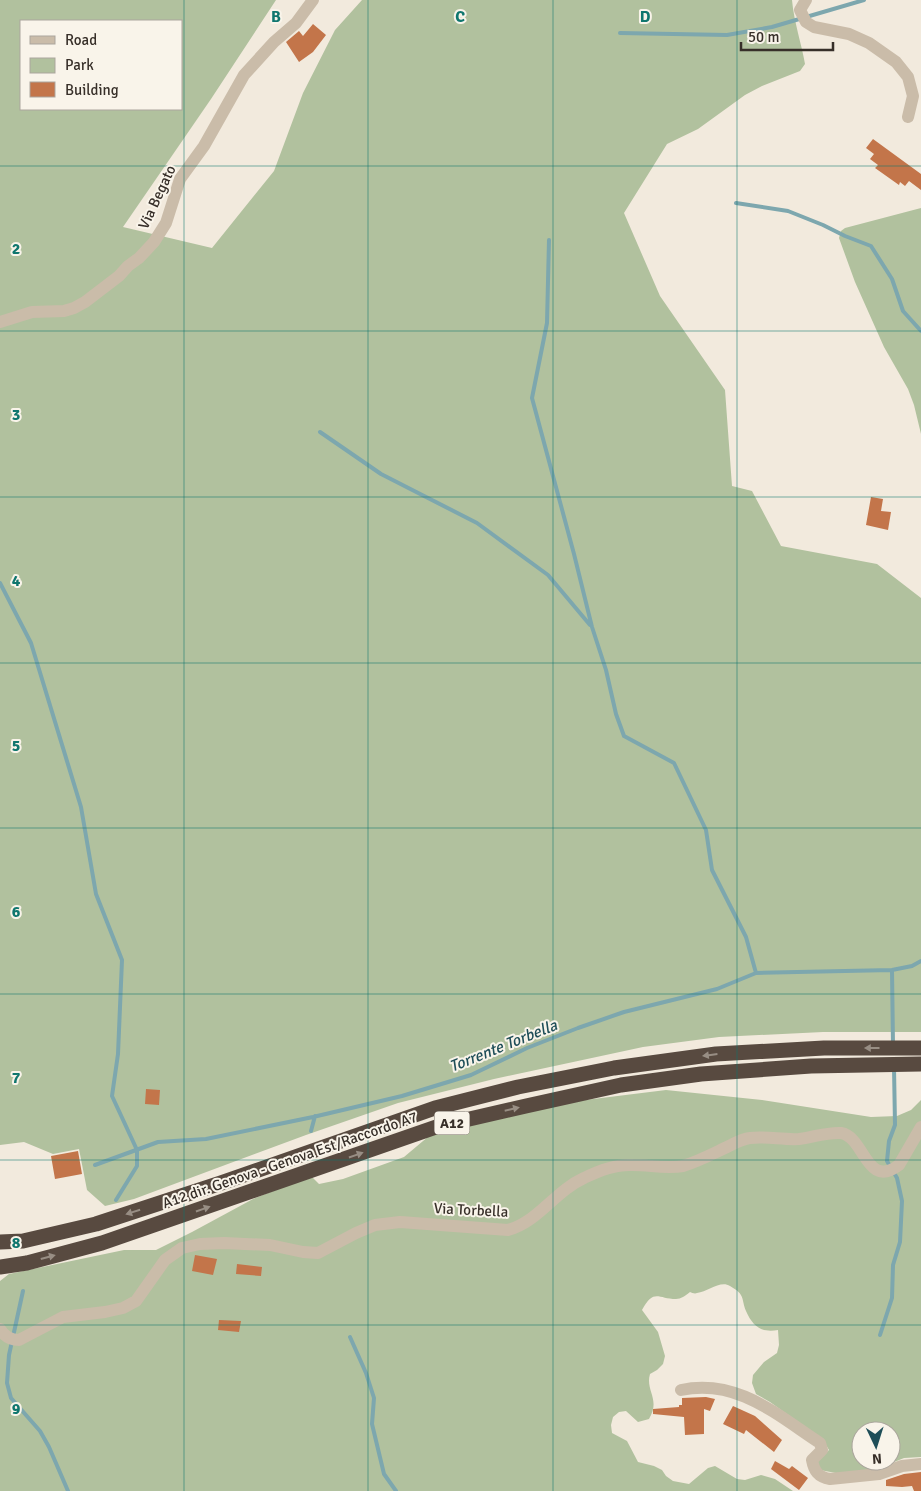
<svg xmlns="http://www.w3.org/2000/svg" width="921" height="1491" viewBox="0 0 921 1491" font-family="Signika,sans-serif">
  <style>
    .green { fill: #b1c19e; fill-rule: evenodd }
    .lines { fill: none; stroke-linecap: round; stroke-linejoin: round }
    .stream { stroke: #7da7ae; stroke-width: 4 }
    .building { fill: #c3754a }
    .minor { stroke: #cabca9; stroke-width: 12 }
    .highway { stroke: #584a40; stroke-width: 15 }
    .oneway { fill: #988e84 }
    .grid { fill: none; stroke: #0f766e; stroke-width: 1; stroke-opacity: 0.55 }
    .labels { text-anchor: middle; stroke-width: 4; stroke-linejoin: round; paint-order: stroke }
    .shield { fill: #f9f4ea; stroke: #716a63; stroke-width: 1 }
    .shield-label { font-size: 14px; font-weight: bold; fill: #372f29 }
    .street-label { font-size: 15px; fill: #372f29; stroke: #f9f4ea }
    .water-label { font-size: 16px; font-style: italic; fill: #1f4e58; stroke: #f9f4ea }
    .grid-label { font-size: 16px; text-anchor: middle; font-weight: bold; fill: #0f766e; stroke: #f9f4ea; stroke-width: 4; stroke-linejoin: round; paint-order: stroke }
  </style>
  <rect width="100%" height="100%" fill="#f2eadd"/>
  <path class="green" d="M 0,0 L 276,0 L 211,99 L 123,227 L 212,248 L 274,171 L 303,93 L 335,30 L 362,0 L 792,0 C 794,22 801,42 805,64 L 800,71 L 762,86 L 745,95 L 698,129 L 667,144 L 624,213 L 660,296 L 725,390 L 732,486 L 752,491 L 781,546 L 877,564 L 921,598 L 921,1032 L 823,1032 L 719,1037 L 643,1047 L 494,1079 L 398,1103 L 306,1135 L 134,1199 L 105,1206 L 87,1190 L 79,1149 L 53,1154 L 24,1142 L 0,1145 ZM 21,21 L 181,21 L 181,109 L 21,109 Z
    M 921,208 L 921,434 L 914,405 L 908,389 L 884,347 L 855,282 L 839,238 L 841,231 L 845,228 Z
    M 666,1090 L 762,1100 L 871,1117 L 897,1116 L 911,1110 L 921,1100 L 921,1457 L 904,1458 L 872,1471 L 841,1474 L 820,1470 L 815,1463 L 829,1450 L 823,1440 L 770,1402 L 756,1394 L 752,1383 L 753,1375 L 764,1362 L 777,1353 L 779,1345 L 778,1330 C 762,1333 753,1327 746,1311 C 741,1299 746,1295 730,1286 C 720,1280 708,1292 697,1293 C 695,1294 692,1293 690,1292 C 685,1296 681,1299 676,1299 C 658,1299 654,1288 642,1310 L 658,1332 L 665,1356 L 663,1364 L 657,1370 L 650,1374 C 645,1391 661,1399 649,1419 L 638,1422 L 626,1411 L 619,1412 L 613,1417 L 611,1425 L 612,1433 L 627,1441 L 638,1462 L 654,1466 L 662,1470 L 666,1476 L 673,1481 L 689,1484 L 708,1468 L 715,1466 L 737,1479 L 745,1480 L 761,1475 L 775,1479 L 793,1491 L 0,1491 L 0,1281 L 9,1274 L 124,1250 L 156,1250 L 192,1232 L 253,1199 L 311,1176 L 319,1184 L 343,1179 L 404,1157 L 429,1136 L 561,1103 ZM 861,1431 L 891,1431 L 891,1461 L 861,1461 Z"/>
  <g class="lines">
    <path class="stream" d="M 620,33 L 727,35 L 772,27 L 864,0
      M 736,203 L 788,211 L 823,225 L 845,236 L 871,246 L 892,279 L 903,311 L 921,331
      M 549,240 L 547,323 L 532,398 L 574,554 L 592,627 L 606,670 L 616,714 L 624,736 L 674,763 L 706,830 L 712,870 L 746,937 L 756,973
      M 320,432 L 381,474 L 477,523 L 548,575 L 590,625
      M 0,583 L 31,643 L 81,807 L 96,894 L 122,960 L 118,1054 L 112,1096 L 137,1150 L 137,1166 L 116,1200
      M 892,970 L 893,1045
      M 311,1131 L 315,1116
      M 95,1165 L 158,1142 L 206,1139 L 313,1117 L 402,1096 L 471,1075 L 527,1048 L 578,1028 L 624,1012 L 717,989 L 756,973 L 892,970 L 912,966 L 921,961
      M 23,1291 L 9,1355 L 7,1383 L 11,1398 L 40,1431 L 49,1447 L 68,1491
      M 880,1335 L 892,1298 L 893,1265 L 900,1242 L 902,1201 L 897,1178 L 887,1161 L 889,1141 L 895,1125 L 894,1067
      M 350,1337 L 366,1373 L 374,1398 L 372,1424 L 384,1474 L 396,1491"/>
  </g>
  <path class="building" d="M 313,24 L 326,35 L 313,52 L 299,62 L 286,42 L 299,31 L 303,36 Z
    M 873,139 L 921,174 L 921,190 L 909,181 L 905,186 L 900,182 L 899,185 L 875,168 L 878,165 L 870,159 L 874,154 L 866,148 Z
    M 871,497 L 883,499 L 881,511 L 891,512 L 888,530 L 866,525 Z
    M 146,1089 L 160,1090 L 159,1105 L 145,1104 Z
    M 78,1151 L 82,1174 L 55,1179 L 51,1156 Z
    M 195,1255 L 217,1259 L 213,1275 L 192,1271 Z
    M 237,1264 L 262,1267 L 261,1276 L 236,1274 Z
    M 219,1320 L 241,1321 L 239,1332 L 218,1330 Z
    M 706,1397 L 715,1399 L 710,1411 L 704,1409 L 704,1434 L 685,1435 L 684,1417 L 653,1414 L 653,1409 L 679,1407 L 679,1405 L 682,1405 L 682,1398 Z
    M 733,1406 L 755,1416 L 782,1440 L 774,1452 L 746,1430 L 744,1434 L 723,1424 Z
    M 775,1461 L 789,1469 L 792,1466 L 808,1478 L 799,1490 L 771,1469 Z
    M 921,1472 L 921,1491 L 914,1491 L 912,1486 L 902,1487 L 886,1486 L 886,1480 L 904,1474 Z"/>
  <g class="lines">
    <path class="minor" d="M 806,0 L 800,10 L 806,22 L 814,27 L 849,34 L 869,43 L 896,62 L 908,77 L 913,96 L 908,117
      M 0,322 L 32,312 L 64,311 L 74,308 L 85,302 L 119,276 L 128,266 L 139,258 L 154,242 L 166,223 L 180,179 L 204,146 L 244,75 L 274,42 L 296,23 L 313,0
      M 0,1329 C 4,1336 11,1340 19,1340 L 63,1317 L 105,1312 L 123,1308 L 136,1301 L 165,1260 L 182,1248 L 200,1244 L 224,1243 L 270,1245 L 303,1252 L 318,1253 L 356,1233 L 375,1225 L 400,1222 L 508,1230 C 538,1222 555,1191 584,1178 C 598,1171 617,1164 633,1165 C 650,1165 666,1169 683,1166 C 699,1161 714,1153 729,1146 C 735,1143 742,1139 750,1138 C 766,1136 783,1140 799,1139 C 813,1137 828,1132 841,1133 C 865,1137 866,1190 899,1165 L 921,1127
      M 681,1390 C 737,1378 777,1415 820,1443 L 822,1450 L 812,1460 C 814,1471 818,1477 830,1479 L 879,1474 L 902,1466 L 921,1464"/>
    <path class="highway" d="M 0,1242 L 23,1241 L 96,1224 L 221,1183 L 435,1108 L 518,1087 L 614,1068 L 716,1054 L 824,1048 L 921,1048
      M 0,1267 L 27,1263 L 102,1243 L 439,1126 L 526,1106 L 621,1085 L 701,1074 L 811,1066 L 921,1064"/>
  </g>
  <defs><path id="oneway-solid" d="M-6-.8H1V-3.2L6.5 0L1 3.2V.8H-6Z" transform="scale(1.25)"/></defs>
  <g class="oneway">
    <use href="#oneway-solid" transform="translate(872 1048) rotate(180)"/>
    <use href="#oneway-solid" transform="translate(710 1055) rotate(173)"/>
    <use href="#oneway-solid" transform="translate(512 1109) rotate(-13)"/>
    <use href="#oneway-solid" transform="translate(356 1155) rotate(-19)"/>
    <use href="#oneway-solid" transform="translate(203 1209) rotate(-19)"/>
    <use href="#oneway-solid" transform="translate(133 1212) rotate(162)"/>
    <use href="#oneway-solid" transform="translate(48 1257) rotate(-15)"/>
  </g>
  <path class="grid" d="M 184,0 L 184,1491M 368,0 L 368,1491M 553,0 L 553,1491M 737,0 L 737,1491M 0,166 L 921,166M 0,331 L 921,331M 0,497 L 921,497M 0,663 L 921,663M 0,828 L 921,828M 0,994 L 921,994M 0,1160 L 921,1160M 0,1325 L 921,1325"/>
  <g class="labels">
    <rect class="shield" x="434.5" y="1111.5" width="35" height="23" rx="4"/>
    <g class="shield-label">
      <text x="452" y="1128">A12</text>
    </g>
    <g class="street-label">
      <text transform="translate(157 197) rotate(-65)" y="5">Via Begato</text>
      <text transform="translate(290 1160) rotate(-19)" y="5">A12 dir. Genova - Genova Est/Raccordo A7</text>
      <text transform="translate(471 1210) rotate(3)" y="5">Via Torbella</text>
    </g>
    <g class="water-label">
      <text transform="translate(503 1045) rotate(-22)" y="6">Torrente Torbella</text>
    </g>
  </g>
  <g class="grid-label">
    <text x="276" y="22">B</text>
    <text x="460" y="22">C</text>
    <text x="645" y="22">D</text>
    <text x="16" y="254">2</text>
    <text x="16" y="420">3</text>
    <text x="16" y="586">4</text>
    <text x="16" y="751">5</text>
    <text x="16" y="917">6</text>
    <text x="16" y="1083">7</text>
    <text x="16" y="1248">8</text>
    <text x="16" y="1414">9</text>
  </g>
  <rect x="20" y="20" width="162" height="90" fill="#f9f4ea" stroke="#aba59d"/>
  <rect x="30" y="36" width="25" height="8" fill="#cabca9" stroke="#aba59d"/>
  <text x="65" y="45" font-size="15" fill="#372f29">Road</text>
  <rect x="30" y="58" width="25" height="15" fill="#b1c19e" stroke="#aba59d"/>
  <text x="65" y="70" font-size="15" fill="#372f29">Park</text>
  <rect x="30" y="82" width="25" height="15" fill="#c3754a" stroke="#aba59d"/>
  <text x="65" y="95" font-size="15" fill="#372f29">Building</text>
  <g transform="translate(876 1446) rotate(176)"><circle r="24" fill="#f9f4ea" stroke="#aba59d"/>
  <path d="M0-4L9 19L0 12L-9 19Z" fill="#1f4e58"/>
  <text y="-8" font-size="14" font-weight="bold" text-anchor="middle" fill="#372f29">N</text>
  </g>
  <path d="M741 42v8h92v-8" fill="none" stroke="#372f29" stroke-width="2.5"/>
  <text x="748" y="42" font-size="15" fill="#372f29" stroke="#f9f4ea" stroke-width="4" paint-order="stroke">50 m</text>
</svg>
